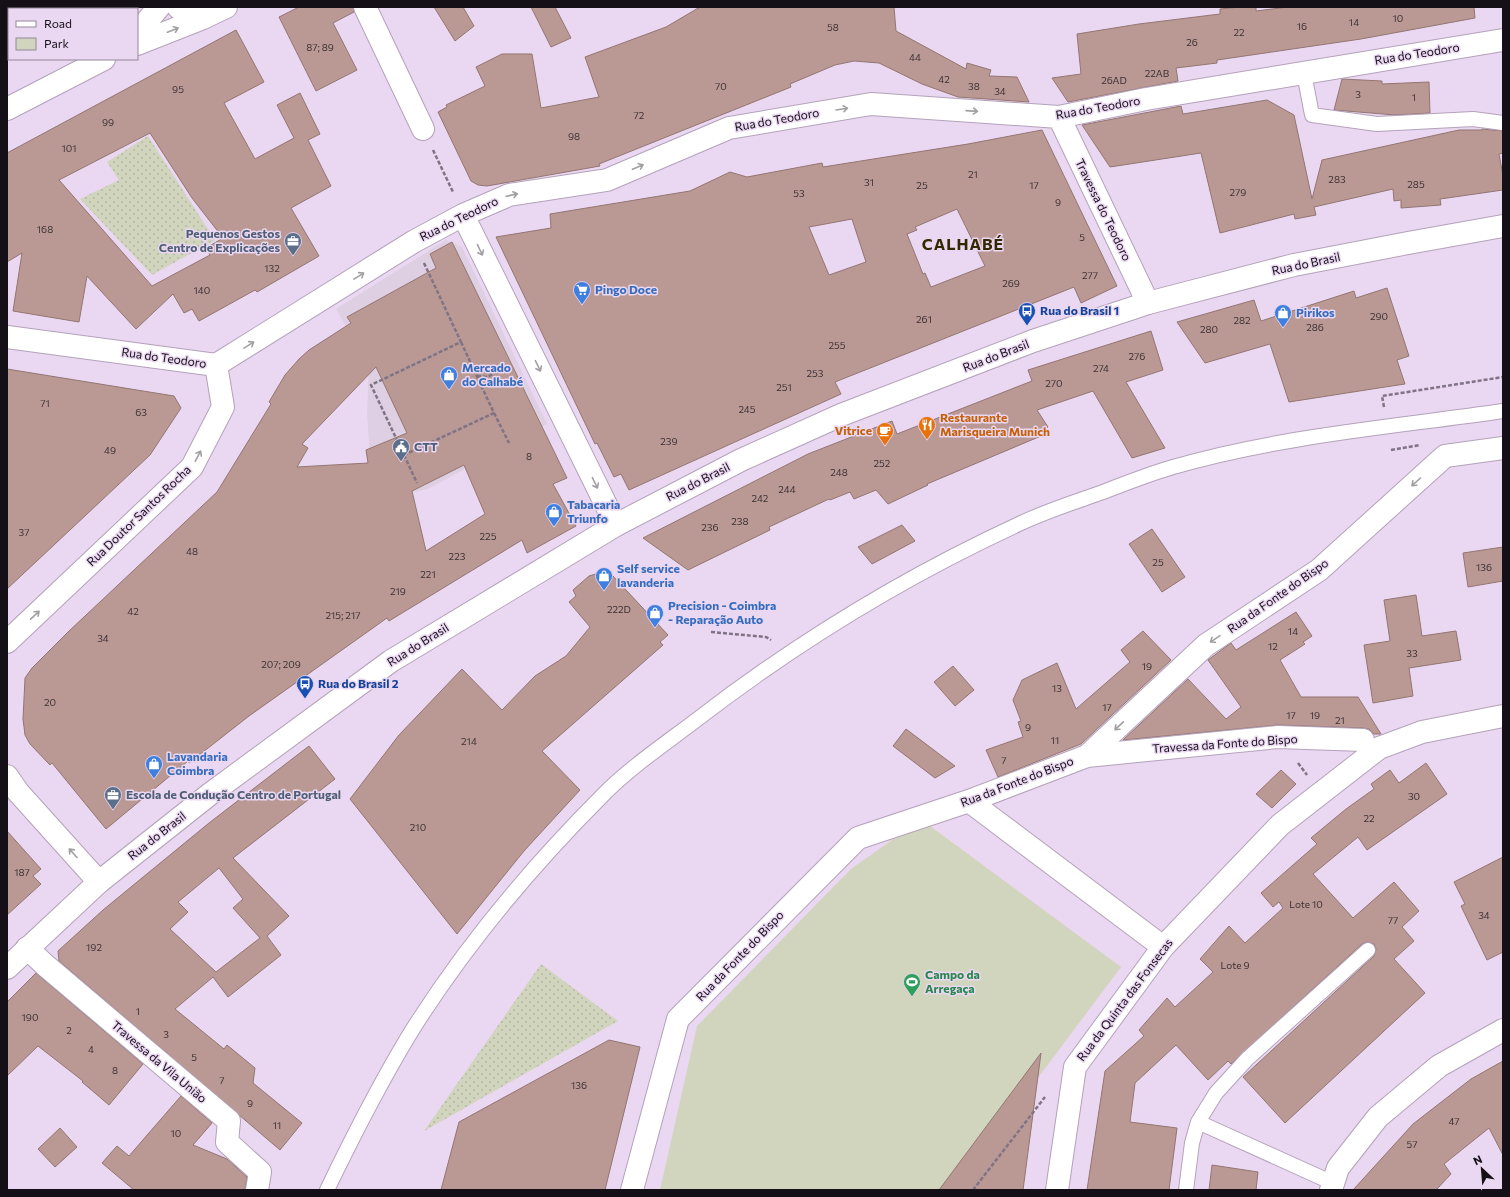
<svg xmlns="http://www.w3.org/2000/svg" width="1510" height="1197" viewBox="0 0 1510 1197" font-family="Commissioner,sans-serif">
  <style>
    .commercial { fill: #decfe2 }
    .green { fill: url(#green-dots) }
    .pitch { fill: #d1d5be }
    .building { fill: #ba9995; stroke: #937571; fill-rule: evenodd }
    .lines { fill: none; stroke-linecap: round; stroke-linejoin: round }
    .lane-casing { stroke: #b4a2ba; stroke-width: 16 }
    .street-casing { stroke: #b4a2ba; stroke-width: 24 }
    .secondary-casing { stroke: #b4a2ba; stroke-width: 24 }
    .path { stroke: #7f7384; stroke-width: 2.5; stroke-dasharray: 4 2; stroke-linecap: butt }
    .lane { stroke: #fff; stroke-width: 14 }
    .street { stroke: #fff; stroke-width: 22 }
    .secondary { stroke: #fff; stroke-width: 22 }
    .oneway { stroke: #a19fa2 }
    .labels { text-anchor: middle; stroke-width: 3; stroke-linejoin: round; paint-order: stroke }
    .number-label { font-size: 10px; fill: #3e3236 }
    .street-label { font-size: 12px; fill: #150f17; stroke: #ead7f1 }
    .service-label { font-size: 12px; font-weight: bold; fill: #4e5e75; stroke: #ead7f1; text-anchor: start }
    .shop-label { font-size: 12px; font-weight: bold; fill: #366cbe; stroke: #ead7f1; text-anchor: start }
    .transit-label { font-size: 12px; font-weight: bold; fill: #164399; stroke: #ead7f1; text-anchor: start }
    .food-label { font-size: 12px; font-weight: bold; fill: #c56008; stroke: #ead7f1; text-anchor: start }
    .leisure-label { font-size: 12px; font-weight: bold; fill: #27864d; stroke: #ead7f1; text-anchor: start }
    .district-label { font-size: 16px; font-weight: bold; letter-spacing: 1px; fill: #322900; stroke: #ead7f1 }
  </style>
  <defs>
    <pattern id="green-dots" width="8" height="8" patternUnits="userSpaceOnUse"><rect width="8" height="8" fill="#d1d5be"/><path d="M2 2h.1M6 6h.1" fill="none" stroke="#b3b6a3" stroke-width="1.8" stroke-linecap="round"/></pattern>
  </defs>
  <rect width="100%" height="100%" fill="#ead7f1"/>
  <path class="commercial" d="M 446,240 L 462,247 L 547,424 L 428,489 L 373,501 L 367,413 L 369,367 L 336,309 Z"/>
  <path class="green" d="M 148,136 L 215,240 L 152,275 L 80,199 L 119,180 L 107,162 Z
    M 541,964 L 618,1021 L 424,1131 Z"/>
  <path class="pitch" d="M 926,823 L 1121,967 L 954,1190 L 660,1190 L 697,1026 L 851,869 L 892,840 Z"/>
  <path class="building" d="M 299,7 L 353,7 L 354,12 L 333,23 L 357,70 L 316,91 L 279,17 Z
    M 434,7 L 463,7 L 474,26 L 455,41 Z
    M 531,7 L 555,7 L 571,38 L 551,47 Z
    M 700,7 L 894,7 L 896,31 L 966,69 L 967,63 L 991,70 L 989,76 L 1017,77 L 1029,102 L 958,97 L 922,84 L 879,63 L 854,61 L 835,65 L 790,84 L 791,87 L 599,164 L 600,166 L 487,186 L 478,185 L 471,181 L 438,112 L 447,107 L 446,105 L 485,86 L 476,67 L 502,54 L 532,54 L 541,108 L 599,97 L 585,57 L 666,27 Z
    M 1240,7 L 1256,7 L 1256,11 L 1288,7 L 1474,7 L 1475,18 L 1361,39 L 1217,60 L 1217,63 L 1176,68 L 1178,81 L 1068,102 L 1052,78 L 1081,74 L 1077,34 L 1139,24 L 1220,14 L 1220,9 Z
    M 236,30 L 264,82 L 224,103 L 255,159 L 294,138 L 277,105 L 300,93 L 320,134 L 308,140 L 331,186 L 291,208 L 319,256 L 257,292 L 255,290 L 199,321 L 192,309 L 184,313 L 173,294 L 136,329 L 87,276 L 79,322 L 13,311 L 22,253 L 7,262 L 7,153 ZM 150,133 L 192,198 L 223,238 L 206,248 L 210,255 L 152,286 L 59,180 Z
    M 1342,79 L 1382,81 L 1382,84 L 1429,82 L 1430,113 L 1395,115 L 1334,110 Z
    M 1267,100 L 1294,115 L 1312,199 L 1322,160 L 1459,130 L 1482,130 L 1482,129 L 1503,131 L 1503,153 L 1499,154 L 1503,176 L 1503,190 L 1440,199 L 1441,205 L 1401,208 L 1401,200 L 1394,201 L 1393,189 L 1314,207 L 1316,215 L 1295,219 L 1294,214 L 1220,233 L 1201,153 L 1110,167 L 1082,125 L 1181,106 L 1183,114 Z
    M 1042,130 L 1117,286 L 1081,303 L 1074,287 L 835,382 L 841,394 L 629,490 L 621,474 L 614,477 L 597,443 L 595,444 L 496,237 L 551,228 L 550,214 L 690,191 L 730,172 L 747,177 L 822,163 L 823,167 L 968,144 ZM 957,209 L 985,266 L 931,287 L 925,273 L 923,274 L 907,234 L 917,230 L 915,227 ZM 852,219 L 866,262 L 829,275 L 809,227 Z
    M 452,242 L 567,478 L 553,484 L 576,526 L 527,553 L 522,540 L 389,621 L 387,618 L 249,716 L 189,763 L 188,761 L 106,829 L 52,763 L 50,765 L 30,744 L 25,735 L 23,719 L 25,678 L 32,668 L 68,632 L 217,492 L 271,404 L 269,402 L 285,375 L 299,359 L 309,350 L 351,323 L 347,317 L 436,268 L 430,254 ZM 376,367 L 407,433 L 366,450 L 368,463 L 297,467 L 308,448 L 302,444 ZM 464,465 L 485,514 L 426,551 L 412,491 Z
    M 1387,288 L 1409,356 L 1397,360 L 1405,384 L 1385,387 L 1289,402 L 1270,344 L 1205,363 L 1177,322 L 1254,300 L 1261,321 L 1354,291 L 1356,298 Z
    M 1151,331 L 1163,370 L 1126,382 L 1165,448 L 1132,458 L 1093,391 L 1037,410 L 1048,427 L 1039,431 L 1041,436 L 927,484 L 928,485 L 888,504 L 876,490 L 854,499 L 850,492 L 830,500 L 829,499 L 769,527 L 770,530 L 688,570 L 643,538 L 808,454 L 892,421 L 897,434 L 1032,381 L 1028,370 Z
    M 7,369 L 174,396 L 181,408 L 150,455 L 7,589 Z
    M 902,525 L 915,541 L 872,564 L 858,547 Z
    M 1152,529 L 1185,577 L 1162,592 L 1129,544 Z
    M 1503,547 L 1503,581 L 1468,587 L 1463,553 Z
    M 599,573 L 605,579 L 613,576 L 668,635 L 660,642 L 663,645 L 542,751 L 580,790 L 524,851 L 457,934 L 350,799 L 399,735 L 462,669 L 502,710 L 535,676 L 566,656 L 590,627 L 569,602 L 576,596 L 573,590 L 589,576 Z
    M 1416,595 L 1422,636 L 1456,631 L 1461,660 L 1409,668 L 1413,696 L 1373,703 L 1364,645 L 1390,641 L 1384,600 Z
    M 1296,612 L 1312,636 L 1303,642 L 1305,644 L 1280,660 L 1301,697 L 1358,697 L 1381,734 L 1374,734 L 1369,729 L 1363,728 L 1278,725 L 1123,740 L 1188,679 L 1226,719 L 1241,707 L 1208,660 L 1231,643 L 1236,650 Z
    M 1143,631 L 1171,660 L 1081,744 L 998,777 L 986,750 L 1023,737 L 1018,722 L 1021,721 L 1013,700 L 1022,680 L 1057,663 L 1076,709 L 1130,662 L 1121,650 Z
    M 953,666 L 974,690 L 955,706 L 934,682 Z
    M 906,729 L 955,766 L 935,778 L 893,746 Z
    M 309,746 L 335,779 L 233,858 L 289,916 L 267,936 L 281,955 L 228,997 L 213,977 L 175,1009 L 224,1049 L 227,1045 L 255,1068 L 253,1083 L 302,1123 L 280,1150 L 59,961 L 58,951 L 103,910 L 209,823 ZM 219,868 L 243,899 L 233,908 L 260,938 L 216,972 L 170,929 L 188,912 L 178,902 Z
    M 1426,763 L 1447,794 L 1367,850 L 1358,837 L 1313,874 L 1353,918 L 1394,882 L 1419,911 L 1402,927 L 1414,941 L 1394,959 L 1425,993 L 1285,1123 L 1243,1077 L 1374,956 L 1376,949 L 1374,944 L 1367,942 L 1362,944 L 1231,1064 L 1228,1061 L 1208,1080 L 1176,1045 L 1135,1083 L 1130,1122 L 1177,1128 L 1169,1190 L 1087,1190 L 1105,1071 L 1144,1036 L 1139,1030 L 1167,998 L 1175,1007 L 1213,972 L 1200,959 L 1229,926 L 1245,943 L 1283,908 L 1279,902 L 1273,907 L 1261,893 L 1317,844 L 1311,838 L 1346,809 L 1374,789 L 1371,784 L 1390,770 L 1399,783 Z
    M 1281,770 L 1296,784 L 1272,808 L 1256,794 Z
    M 7,831 L 41,869 L 33,876 L 41,884 L 7,915 Z
    M 1503,857 L 1503,952 L 1487,960 L 1461,906 L 1465,904 L 1454,882 Z
    M 36,973 L 143,1064 L 109,1105 L 82,1082 L 83,1081 L 38,1046 L 7,1076 L 7,1002 Z
    M 609,1040 L 640,1047 L 605,1190 L 441,1190 L 459,1122 Z
    M 1041,1053 L 1023,1190 L 939,1190 Z
    M 1503,1061 L 1503,1155 L 1489,1128 L 1444,1164 L 1451,1174 L 1436,1190 L 1353,1190 L 1413,1124 L 1471,1079 Z
    M 181,1096 L 212,1123 L 193,1145 L 227,1159 L 247,1177 L 245,1190 L 134,1190 L 102,1163 L 117,1146 L 129,1156 Z
    M 60,1128 L 77,1147 L 55,1167 L 38,1149 Z
    M 1212,1165 L 1258,1172 L 1256,1190 L 1209,1190 Z"/>
  <g class="lines">
    <defs>
      <path id="lane" d="M 1304,73 L 1312,115 L 1377,124 L 1473,119 L 1503,123
        M 1198,1122 L 1333,1183
        M 327,1190 C 353,1136 380,1083 411,1032 C 465,946 531,867 603,795 C 628,769 666,743 695,721 C 796,643 904,577 1019,524 C 1046,511 1075,502 1103,492 C 1126,483 1149,474 1173,467 C 1280,436 1393,427 1503,411
        M 1186,1190 L 1192,1143 L 1198,1122 L 1216,1093 L 1247,1059 L 1368,950"/>
      <path id="street" d="M 365,7 L 423,129
        M 1059,117 L 1148,303
        M 463,215 L 616,525
        M 7,337 L 216,365 L 413,242 L 463,215 L 509,195 L 607,180 L 729,128 L 871,104 L 1059,117 L 1146,99 L 1503,40
        M 7,642 L 192,467 L 223,407 L 216,365
        M 1087,756 L 1278,737 L 1363,740
        M 7,776 L 18,792 L 99,882
        M 969,801 L 1163,947
        M 27,948 L 45,965 L 229,1121 L 227,1142 L 260,1172 L 257,1190
        M 632,1190 L 678,1019 L 858,838 L 969,801 L 1087,756 L 1206,645 L 1319,570 L 1445,456 L 1503,448
        M 1057,1190 L 1075,1067 L 1163,947 L 1280,825 L 1379,748 L 1422,732 L 1503,716
        M 1331,1190 L 1338,1168 L 1378,1117 L 1439,1066 L 1503,1030"/>
      <path id="secondary" d="M 178,7 L 188,16 L 203,18
        M 137,33 L 159,7
        M 137,44 L 203,18 L 226,7
        M 7,109 L 104,59
        M 7,968 L 99,882 L 210,794 L 391,661 L 616,525 L 741,460 L 841,415 L 1033,341 L 1148,303 L 1294,265 L 1408,243 L 1503,226"/>
    </defs>
    <use href="#lane" class="lane-casing"/>
    <use href="#street" class="street-casing"/>
    <use href="#secondary" class="secondary-casing"/>
    <path class="path" d="M 433,150 L 453,192
      M 424,263 L 461,342
      M 461,342 L 494,413 L 404,455 L 371,385 Z
      M 477,376 L 487,377 L 509,366
      M 1384,407 L 1382,396 L 1503,377
      M 494,413 L 509,443
      M 1391,450 L 1420,445
      M 404,455 L 417,483
      M 711,632 L 766,637 L 771,640
      M 1298,763 L 1307,775
      M 973,1190 L 1045,1097"/>
    <use href="#lane" class="lane"/>
    <use href="#street" class="street"/>
    <use href="#secondary" class="secondary"/>
  </g>
  <defs><path id="oneway-shaft" d="M-6 0H5M1.5-3L5.5 0L1.5 3" fill="none" stroke-width="1.6" stroke-linecap="round" stroke-linejoin="round"/></defs>
  <g class="oneway">
    <use href="#oneway-shaft" transform="translate(173 30) rotate(-21)"/>
    <use href="#oneway-shaft" transform="translate(842 109) rotate(-9)"/>
    <use href="#oneway-shaft" transform="translate(972 111) rotate(4)"/>
    <use href="#oneway-shaft" transform="translate(638 167) rotate(-23)"/>
    <use href="#oneway-shaft" transform="translate(512 195) rotate(-13)"/>
    <use href="#oneway-shaft" transform="translate(480 250) rotate(64)"/>
    <use href="#oneway-shaft" transform="translate(359 276) rotate(-32)"/>
    <use href="#oneway-shaft" transform="translate(249 345) rotate(-32)"/>
    <use href="#oneway-shaft" transform="translate(538 366) rotate(64)"/>
    <use href="#oneway-shaft" transform="translate(198 456) rotate(-62)"/>
    <use href="#oneway-shaft" transform="translate(1416 482) rotate(138)"/>
    <use href="#oneway-shaft" transform="translate(595 483) rotate(64)"/>
    <use href="#oneway-shaft" transform="translate(35 615) rotate(-43)"/>
    <use href="#oneway-shaft" transform="translate(1215 639) rotate(146)"/>
    <use href="#oneway-shaft" transform="translate(1119 726) rotate(137)"/>
    <use href="#oneway-shaft" transform="translate(73 853) rotate(-132)"/>
  </g>
  <defs>
    <symbol id="office-pin" viewBox="-11 -11 22 30"><path d="M0 17L-7.5 6A9.5 9.5 0 1 1 7.5 6Z" fill="#5c6f8a" stroke="#ead7f1"/><path d="M-6-3h4V-5.5h4V-3h4V5H-6ZM-1-4.5V-3h2v-1.5ZM-6 0V1H6V0Z" fill="#fff"/></symbol>
    <symbol id="supermarket-pin" viewBox="-11 -11 22 30"><path d="M0 17L-7.5 6A9.5 9.5 0 1 1 7.5 6Z" fill="#3f7fe0" stroke="#ead7f1"/><path d="M-6-5.5h2.5l.6 2H6L4.5 2H-2.5L-4.4-4H-6ZM-1.5 3.2a1.3 1.3 0 1 0 .1 0ZM3 3.2a1.3 1.3 0 1 0 .1 0Z" fill="#fff"/></symbol>
    <symbol id="bus-pin" viewBox="-11 -11 22 30"><path d="M0 17L-7.5 6A9.5 9.5 0 1 1 7.5 6Z" fill="#1a4fb4" stroke="#ead7f1"/><path d="M-5-6H5V4H4V6H2V4H-2V6H-4V4H-5ZM-3.5-4V0h7V-4ZM-3.5 1.2v1.5H-2V1.2ZM2 1.2v1.5H3.5V1.2Z" fill="#fff"/></symbol>
    <symbol id="shop-pin" viewBox="-11 -11 22 30"><path d="M0 17L-7.5 6A9.5 9.5 0 1 1 7.5 6Z" fill="#3f7fe0" stroke="#ead7f1"/><path d="M-5-2.5h2.3a2.7 3.5 0 0 1 5.4 0H5L5.5 6h-11ZM-1.5-2.5h3a1.5 2.3 0 0 0-3 0Z" fill="#fff"/></symbol>
    <symbol id="restaurant-pin" viewBox="-11 -11 22 30"><path d="M0 17L-7.5 6A9.5 9.5 0 1 1 7.5 6Z" fill="#e8710a" stroke="#ead7f1"/><path d="M-5-6h1v4h1v-4h1v4h1v-4h1v5L-1.5 .5V6h-2V.5L-5-1ZM5-6V6H3V1.5H1.5Q1.5-4 5-6Z" fill="#fff"/></symbol>
    <symbol id="cafe-pin" viewBox="-11 -11 22 30"><path d="M0 17L-7.5 6A9.5 9.5 0 1 1 7.5 6Z" fill="#e8710a" stroke="#ead7f1"/><path d="M-5.5-4.5H6V0H3Q3 3.5 0 3.5H-2.5Q-5.5 3.5-5.5 0ZM3-3.2v2h1.7v-2ZM-6 4.5H4V6H-6Z" fill="#fff"/></symbol>
    <symbol id="civic-pin" viewBox="-11 -11 22 30"><path d="M0 17L-7.5 6A9.5 9.5 0 1 1 7.5 6Z" fill="#5c6f8a" stroke="#ead7f1"/><path d="M-.6-6.5H3V-4.5H.6V-3L4-1V1h2V6H-6V1h2V-1L-.6-3ZM-1.2 2.5V6h2.4V2.5Z" fill="#fff"/></symbol>
    <symbol id="stadium-pin" viewBox="-11 -11 22 30"><path d="M0 17L-7.5 6A9.5 9.5 0 1 1 7.5 6Z" fill="#2e9e5b" stroke="#ead7f1"/><path d="M0-5a6.5 5 0 1 0 0 10a6.5 5 0 1 0 0-10ZM-3.5-1.8h7v3.6h-7Z" fill="#fff"/></symbol>
  </defs>
  <g fill-rule="evenodd">
    <use href="#office-pin" x="283" y="231" width="20" height="27"/>
    <use href="#supermarket-pin" x="572" y="280" width="20" height="27"/>
    <use href="#bus-pin" x="1017" y="301" width="20" height="27"/>
    <use href="#shop-pin" x="1273" y="303" width="20" height="27"/>
    <use href="#shop-pin" x="439" y="365" width="20" height="27"/>
    <use href="#restaurant-pin" x="917" y="415" width="20" height="27"/>
    <use href="#cafe-pin" x="875" y="421" width="20" height="27"/>
    <use href="#civic-pin" x="391" y="437" width="20" height="27"/>
    <use href="#shop-pin" x="544" y="502" width="20" height="27"/>
    <use href="#shop-pin" x="594" y="566" width="20" height="27"/>
    <use href="#shop-pin" x="645" y="603" width="20" height="27"/>
    <use href="#bus-pin" x="295" y="674" width="20" height="27"/>
    <use href="#shop-pin" x="144" y="754" width="20" height="27"/>
    <use href="#office-pin" x="103" y="785" width="20" height="27"/>
    <use href="#stadium-pin" x="902" y="972" width="20" height="27"/>
  </g>
  <g class="labels">
    <g class="number-label">
      <text x="1398" y="22">10</text>
      <text x="1354" y="26">14</text>
      <text x="1302" y="30">16</text>
      <text x="833" y="31">58</text>
      <text x="1239" y="36">22</text>
      <text x="1192" y="46">26</text>
      <text x="320" y="51">87; 89</text>
      <text x="915" y="61">44</text>
      <text x="1157" y="77">22AB</text>
      <text x="944" y="83">42</text>
      <text x="1114" y="84">26AD</text>
      <text x="721" y="90">70</text>
      <text x="974" y="90">38</text>
      <text x="178" y="93">95</text>
      <text x="1000" y="95">34</text>
      <text x="1358" y="98">3</text>
      <text x="1414" y="101">1</text>
      <text x="639" y="119">72</text>
      <text x="108" y="126">99</text>
      <text x="574" y="140">98</text>
      <text x="69" y="152">101</text>
      <text x="973" y="178">21</text>
      <text x="1337" y="183">283</text>
      <text x="869" y="186">31</text>
      <text x="1416" y="188">285</text>
      <text x="922" y="189">25</text>
      <text x="1034" y="189">17</text>
      <text x="1238" y="196">279</text>
      <text x="799" y="197">53</text>
      <text x="1058" y="206">9</text>
      <text x="45" y="233">168</text>
      <text x="1082" y="241">5</text>
      <text x="272" y="272">132</text>
      <text x="1090" y="279">277</text>
      <text x="1011" y="287">269</text>
      <text x="202" y="294">140</text>
      <text x="1379" y="320">290</text>
      <text x="924" y="323">261</text>
      <text x="1242" y="324">282</text>
      <text x="1315" y="331">286</text>
      <text x="1209" y="333">280</text>
      <text x="837" y="349">255</text>
      <text x="1137" y="360">276</text>
      <text x="1101" y="372">274</text>
      <text x="815" y="377">253</text>
      <text x="1054" y="387">270</text>
      <text x="784" y="391">251</text>
      <text x="45" y="407">71</text>
      <text x="747" y="413">245</text>
      <text x="141" y="416">63</text>
      <text x="669" y="445">239</text>
      <text x="110" y="454">49</text>
      <text x="529" y="460">8</text>
      <text x="882" y="467">252</text>
      <text x="839" y="476">248</text>
      <text x="787" y="493">244</text>
      <text x="760" y="502">242</text>
      <text x="740" y="525">238</text>
      <text x="710" y="531">236</text>
      <text x="24" y="536">37</text>
      <text x="488" y="540">225</text>
      <text x="192" y="555">48</text>
      <text x="457" y="560">223</text>
      <text x="1158" y="566">25</text>
      <text x="1484" y="571">136</text>
      <text x="428" y="578">221</text>
      <text x="398" y="595">219</text>
      <text x="619" y="613">222D</text>
      <text x="133" y="615">42</text>
      <text x="343" y="619">215; 217</text>
      <text x="1293" y="635">14</text>
      <text x="103" y="642">34</text>
      <text x="1273" y="650">12</text>
      <text x="1412" y="657">33</text>
      <text x="281" y="668">207; 209</text>
      <text x="1147" y="670">19</text>
      <text x="1057" y="692">13</text>
      <text x="50" y="706">20</text>
      <text x="1107" y="711">17</text>
      <text x="1291" y="719">17</text>
      <text x="1315" y="719">19</text>
      <text x="1340" y="724">21</text>
      <text x="1028" y="731">9</text>
      <text x="1055" y="744">11</text>
      <text x="469" y="745">214</text>
      <text x="1004" y="764">7</text>
      <text x="1414" y="800">30</text>
      <text x="1369" y="822">22</text>
      <text x="418" y="831">210</text>
      <text x="22" y="876">187</text>
      <text x="1306" y="908">Lote 10</text>
      <text x="1484" y="919">34</text>
      <text x="1393" y="924">77</text>
      <text x="94" y="951">192</text>
      <text x="1235" y="969">Lote 9</text>
      <text x="138" y="1015">1</text>
      <text x="30" y="1021">190</text>
      <text x="69" y="1034">2</text>
      <text x="166" y="1038">3</text>
      <text x="91" y="1053">4</text>
      <text x="194" y="1061">5</text>
      <text x="115" y="1074">8</text>
      <text x="222" y="1084">7</text>
      <text x="579" y="1089">136</text>
      <text x="250" y="1107">9</text>
      <text x="1454" y="1125">47</text>
      <text x="277" y="1129">11</text>
      <text x="176" y="1137">10</text>
      <text x="1412" y="1148">57</text>
    </g>
    <g class="street-label">
      <text transform="translate(1417 54) rotate(-9)" y="4">Rua do Teodoro</text>
      <text transform="translate(1098 108) rotate(-10)" y="4">Rua do Teodoro</text>
      <text transform="translate(777 120) rotate(-10)" y="4">Rua do Teodoro</text>
      <text transform="translate(1103 210) rotate(64)" y="4">Travessa do Teodoro</text>
      <text transform="translate(459 219) rotate(-26)" y="4">Rua do Teodoro</text>
      <text transform="translate(1306 264) rotate(-12)" y="4">Rua do Brasil</text>
      <text transform="translate(996 356) rotate(-21)" y="4">Rua do Brasil</text>
      <text transform="translate(164 358) rotate(8)" y="4">Rua do Teodoro</text>
      <text transform="translate(698 482) rotate(-27)" y="4">Rua do Brasil</text>
      <text transform="translate(139 516) rotate(-44)" y="4">Rua Doutor Santos Rocha</text>
      <text transform="translate(1278 596) rotate(-35)" y="4">Rua da Fonte do Bispo</text>
      <text transform="translate(418 645) rotate(-32)" y="4">Rua do Brasil</text>
      <text transform="translate(1225 744) rotate(-4)" y="4">Travessa da Fonte do Bispo</text>
      <text transform="translate(1017 782) rotate(-21)" y="4">Rua da Fonte do Bispo</text>
      <text transform="translate(157 836) rotate(-38)" y="4">Rua do Brasil</text>
      <text transform="translate(740 956) rotate(-46)" y="4">Rua da Fonte do Bispo</text>
      <text transform="translate(1125 1000) rotate(-53)" y="4">Rua da Quinta das Fonsecas</text>
      <text transform="translate(159 1062) rotate(40)" y="4">Travessa da Vila União</text>
    </g>
    <g class="service-label">
      <text x="280" y="238" text-anchor="end">Pequenos Gestos<tspan x="280" dy="14">Centro de Explicações</tspan></text>
      <text x="414" y="451">CTT</text>
      <text x="126" y="799">Escola de Condução Centro de Portugal</text>
    </g>
    <g class="shop-label">
      <text x="595" y="294">Pingo Doce</text>
      <text x="1296" y="317">Pirikos</text>
      <text x="462" y="372">Mercado<tspan x="462" dy="14">do Calhabé</tspan></text>
      <text x="567" y="509">Tabacaria<tspan x="567" dy="14">Triunfo</tspan></text>
      <text x="617" y="573">Self service<tspan x="617" dy="14">lavanderia</tspan></text>
      <text x="668" y="610">Precision - Coimbra<tspan x="668" dy="14">- Reparação Auto</tspan></text>
      <text x="167" y="761">Lavandaria<tspan x="167" dy="14">Coimbra</tspan></text>
    </g>
    <g class="transit-label">
      <text x="1040" y="315">Rua do Brasil 1</text>
      <text x="318" y="688">Rua do Brasil 2</text>
    </g>
    <g class="food-label">
      <text x="940" y="422">Restaurante<tspan x="940" dy="14">Marisqueira Munich</tspan></text>
      <text x="872" y="435" text-anchor="end">Vitrice</text>
    </g>
    <g class="leisure-label">
      <text x="925" y="979">Campo da<tspan x="925" dy="14">Arregaça</tspan></text>
    </g>
    <g class="district-label">
      <text x="963" y="250">CALHABÉ</text>
    </g>
  </g>
  <rect width="1510" height="1197" fill="none" stroke="#150f17" stroke-width="16"/>
  <rect x="8" y="8" width="130" height="52" fill="#ead7f1" stroke="#95879a"/>
  <rect x="16" y="21" width="20" height="6" fill="#ffffff" stroke="#95879a"/>
  <text x="44" y="28" font-size="12" fill="#150f17">Road</text>
  <rect x="16" y="38" width="20" height="12" fill="#d1d5be" stroke="#95879a"/>
  <text x="44" y="48" font-size="12" fill="#150f17">Park</text>
  <g transform="translate(1482 1169) rotate(334)" stroke="#ead7f1" stroke-width="3" paint-order="stroke">
  <path d="M0-3L7 15L0 10L-7 15Z" fill="#150f17"/>
  <text y="-6" font-size="11" font-weight="bold" text-anchor="middle" fill="#150f17">N</text>
  </g>
</svg>
